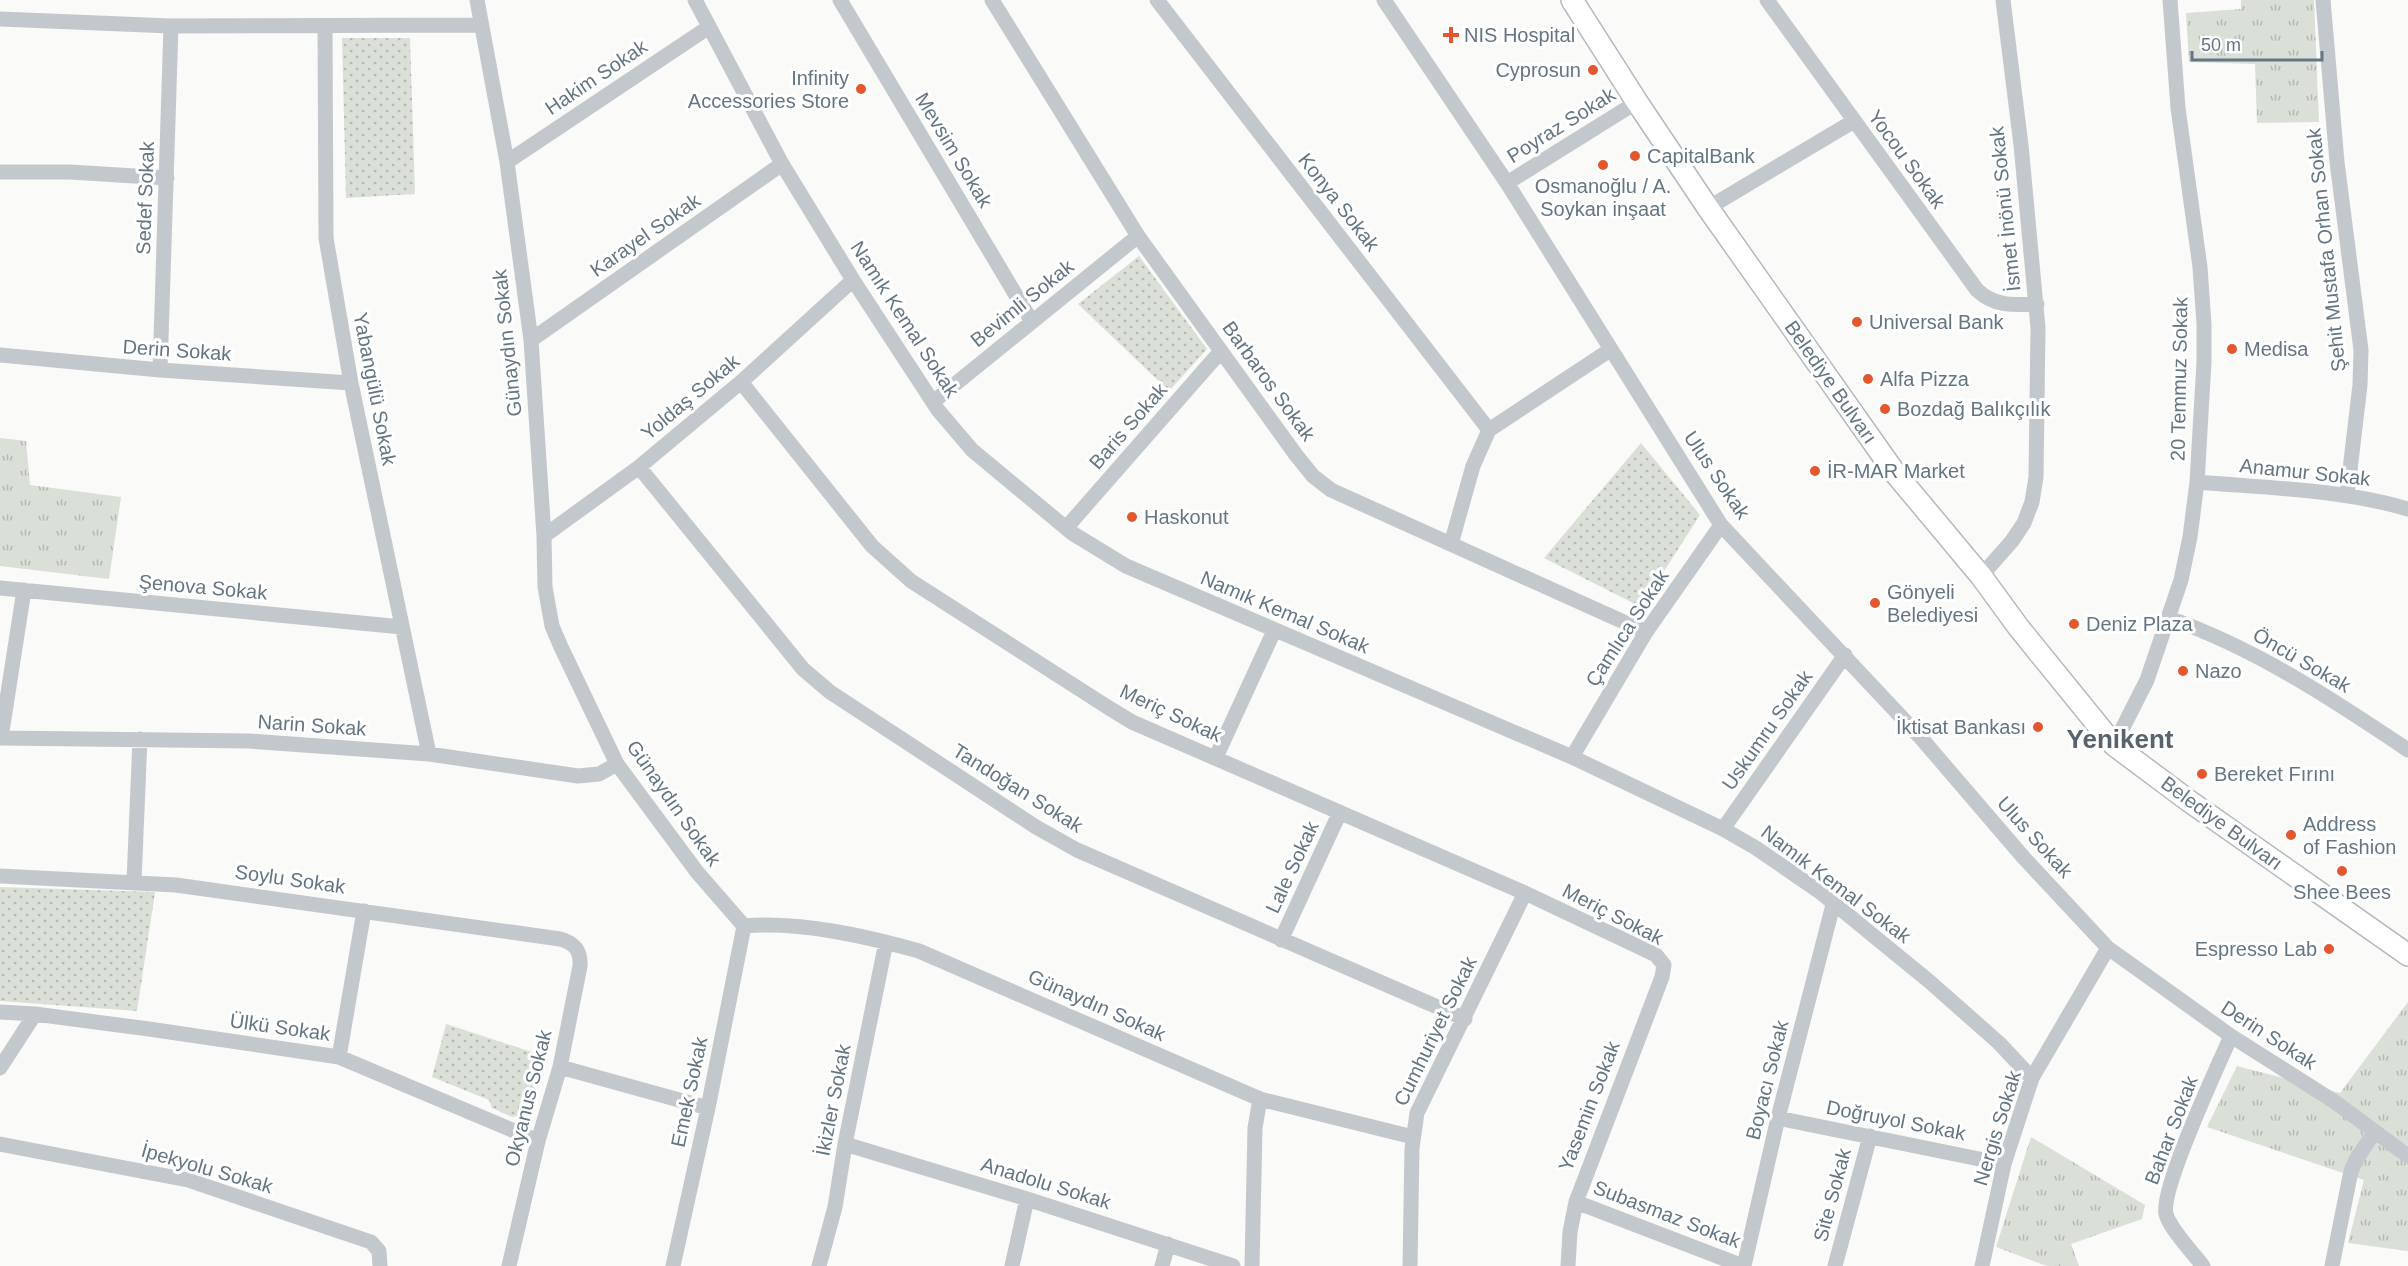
<svg xmlns="http://www.w3.org/2000/svg" width="2408" height="1266" viewBox="0 0 2408 1266" font-family="Helvetica,sans-serif">
  <style>
    .grass { fill: url(#grass-tufts) }
    .park { fill: url(#park-dots) }
    .lines { fill: none; stroke-linecap: round; stroke-linejoin: round }
    .secondary-casing { stroke: #b3babf; stroke-width: 24 }
    .street { stroke: #c3c8cc; stroke-width: 15 }
    .secondary { stroke: #fff; stroke-width: 21 }
    .poi-dot { fill: #e4572e; stroke: #fff; stroke-width: 2 }
    .labels { text-anchor: middle; stroke-width: 6; stroke-linejoin: round; paint-order: stroke }
    .poi-label { font-size: 20px; fill: #657683; stroke: #fff; text-anchor: start }
    .street-label { font-size: 20px; fill: #657683; stroke: #fff }
    .district-label { font-size: 26px; font-weight: bold; fill: #57646e; stroke: #fff }
  </style>
  <defs>
    <pattern id="grass-tufts" width="24" height="20" patternUnits="userSpaceOnUse" patternTransform="scale(1.5)"><rect width="24" height="20" fill="#dadfd7"/><path d="M3 7l-1-3M5 7V3M7 7l1-3M15 17l-1-3M17 17v-4M19 17l1-3" fill="none" stroke="#b4b9b4"/></pattern>
    <pattern id="park-dots" width="8" height="8" patternUnits="userSpaceOnUse" patternTransform="scale(1.5)"><rect width="8" height="8" fill="#dadfd7"/><path d="M2 2h.1M6 6h.1" fill="none" stroke="#b4b9b4" stroke-width="1.8" stroke-linecap="round"/></pattern>
  </defs>
  <rect width="100%" height="100%" fill="#fafaf8"/>
  <path class="grass" d="M 2241,0 L 2314,0 L 2319,122 L 2257,123 L 2255,64 L 2189,62 L 2186,13 L 2241,9 Z
    M 0,438 L 26,441 L 30,485 L 121,497 L 109,579 L 0,566 Z
    M 2408,1002 L 2408,1251 L 2348,1243 L 2364,1180 L 2207,1127 L 2237,1066 L 2340,1093 Z
    M 2031,1137 L 2145,1205 L 2142,1219 L 2071,1244 L 2079,1266 L 2047,1266 L 1996,1247 Z"/>
  <path class="park" d="M 342,38 L 410,38 L 415,194 L 346,198 Z
    M 1139,256 L 1207,349 L 1169,391 L 1078,304 Z
    M 1641,443 L 1700,515 L 1641,607 L 1544,558 Z
    M 0,887 L 155,892 L 137,1011 L 0,1001 Z
    M 446,1024 L 544,1056 L 526,1114 L 512,1117 L 492,1108 L 489,1100 L 432,1077 Z"/>
  <g class="lines">
    <defs>
      <path id="secondary" d="M 1572,0 L 1637,102 L 1708,208 L 1895,473 L 1981,576 L 2019,628 L 2114,745 L 2189,801 L 2408,955"/>
    </defs>
    <use href="#secondary" class="secondary-casing"/>
    <path class="street" d="M 477,0 L 507,162 L 531,340 L 544,536 L 545,587 L 552,626 L 561,647 L 617,764 L 697,872 L 744,926
      M 695,0 L 782,164 L 853,280 L 938,410 L 972,450 L 1072,533 L 1126,566 L 1572,757 L 1723,829 L 1756,848 L 1820,892 L 1930,982 L 1999,1043 L 2032,1078
      M 840,0 L 1032,322
      M 992,0 L 1138,236 L 1296,455 L 1313,476 L 1331,490 L 1646,632
      M 1157,0 L 1489,430
      M 1384,0 L 1507,183 L 1721,525 L 1921,738 L 2024,858 L 2108,948 L 2231,1036 L 2335,1102 L 2408,1156
      M 1767,0 L 1977,290 C 1995,307 2014,305 2037,304
      M 2323,0 L 2337,162 L 2361,350 L 2360,385 L 2347,495
      M 0,19 L 171,26 L 481,25
      M 325,27 L 326,238 L 351,383 L 429,754
      M 507,162 L 709,27
      M 0,172 L 70,172 L 167,178
      M 1507,183 L 1637,102
      M 1708,208 L 1854,121
      M 531,340 L 782,164
      M 0,355 L 160,370 L 351,383
      M 160,370 L 171,26
      M 741,382 L 872,546 L 911,581 L 1109,708 L 1132,722 L 1525,893 L 1656,955 L 1664,965 L 1662,977 L 1576,1202 L 1570,1232 L 1568,1266
      M 933,402 L 1138,236
      M 639,467 L 803,669 L 830,692 L 1036,827 L 1077,850 L 1465,1019
      M 2197,482 C 2267,488 2340,489 2408,509
      M 1066,528 L 1221,351
      M 544,536 L 639,467 L 741,382 L 853,280
      M 1451,544 L 1473,466 L 1489,430 L 1610,350
      M 1981,576 L 2012,541 L 2024,523 L 2032,502 L 2036,477 L 2038,328 L 2021,145 L 2003,0
      M 0,588 L 402,627
      M 2169,618 C 2255,648 2332,699 2408,750
      M 0,738 L 249,741 L 429,754 L 578,776 L 599,774 L 617,764
      M 1,738 L 24,590
      M 2114,745 L 2147,680 L 2181,580 L 2190,537 L 2197,482 L 2204,362 L 2204,324 L 2200,267 L 2178,108 L 2170,0
      M 1216,757 L 1274,631
      M 1572,757 L 1646,632 L 1721,525
      M 1723,829 L 1845,655
      M 0,876 L 176,885 L 560,939 C 575,943 581,951 580,966 L 560,1067 L 538,1141 L 509,1266
      M 134,881 L 140,739
      M 744,926 C 800,921 865,936 919,951 L 1260,1099 L 1413,1137
      M 1281,940 L 1340,812
      M 0,1012 L 35,1014 L 149,1029 L 339,1057 L 538,1141
      M 339,1057 L 364,911
      M 560,1067 L 708,1108
      M 0,1068 L 35,1014
      M 1778,1118 L 2004,1164
      M 0,1144 L 188,1180 L 371,1242 L 379,1251 L 380,1266
      M 845,1144 L 1027,1199 L 1233,1266
      M 1576,1202 L 1743,1266
      M 673,1266 L 708,1108 L 744,926
      M 819,1266 L 835,1207 L 845,1144 L 886,942
      M 1012,1266 L 1027,1199
      M 1162,1266 L 1168,1244
      M 1252,1266 L 1255,1128 L 1260,1099
      M 1410,1266 L 1412,1148 L 1417,1113 L 1525,893
      M 1744,1266 L 1778,1118 L 1833,905
      M 1835,1266 L 1870,1136
      M 1982,1266 L 2004,1164 L 2032,1078 L 2108,948
      M 2203,1266 C 2193,1253 2170,1229 2166,1214 C 2160,1189 2218,1066 2231,1036
      M 2332,1266 L 2351,1171 L 2357,1158 L 2374,1133"/>
    <use href="#secondary" class="secondary"/>
  </g>
  <g class="poi-dot">
    <path d="M1448 26h6v6h6v6h-6v6h-6v-6h-6v-6h6z"/>
    <circle cx="1593" cy="70" r="6"/>
    <circle cx="861" cy="89" r="6"/>
    <circle cx="1635" cy="156" r="6"/>
    <circle cx="1603" cy="165" r="6"/>
    <circle cx="1857" cy="322" r="6"/>
    <circle cx="2232" cy="349" r="6"/>
    <circle cx="1868" cy="379" r="6"/>
    <circle cx="1885" cy="409" r="6"/>
    <circle cx="1815" cy="471" r="6"/>
    <circle cx="1132" cy="517" r="6"/>
    <circle cx="1875" cy="603" r="6"/>
    <circle cx="2074" cy="624" r="6"/>
    <circle cx="2183" cy="671" r="6"/>
    <circle cx="2038" cy="727" r="6"/>
    <circle cx="2202" cy="774" r="6"/>
    <circle cx="2291" cy="835" r="6"/>
    <circle cx="2342" cy="871" r="6"/>
    <circle cx="2329" cy="949" r="6"/>
  </g>
  <g class="labels">
    <g class="poi-label">
      <text x="1464" y="42">NIS Hospital</text>
      <text x="1581" y="77" text-anchor="end">Cyprosun</text>
      <text x="849" y="85" text-anchor="end">Infinity<tspan x="849" dy="23">Accessories Store</tspan></text>
      <text x="1647" y="163">CapitalBank</text>
      <text x="1603" y="193" text-anchor="middle">Osmanoğlu / A.<tspan x="1603" dy="23">Soykan inşaat</tspan></text>
      <text x="1869" y="329">Universal Bank</text>
      <text x="2244" y="356">Medisa</text>
      <text x="1880" y="386">Alfa Pizza</text>
      <text x="1897" y="416">Bozdağ Balıkçılık</text>
      <text x="1827" y="478">İR-MAR Market</text>
      <text x="1144" y="524">Haskonut</text>
      <text x="1887" y="599">Gönyeli<tspan x="1887" dy="23">Belediyesi</tspan></text>
      <text x="2086" y="631">Deniz Plaza</text>
      <text x="2195" y="678">Nazo</text>
      <text x="2026" y="734" text-anchor="end">İktisat Bankası</text>
      <text x="2214" y="781">Bereket Fırını</text>
      <text x="2303" y="831">Address<tspan x="2303" dy="23">of Fashion</tspan></text>
      <text x="2342" y="899" text-anchor="middle">Shee Bees</text>
      <text x="2317" y="956" text-anchor="end">Espresso Lab</text>
    </g>
    <g class="street-label">
      <text transform="translate(596 77) rotate(-34)" y="7">Hakim Sokak</text>
      <text transform="translate(1561 125) rotate(-32)" y="7">Poyraz Sokak</text>
      <text transform="translate(954 150) rotate(59)" y="7">Mevsim Sokak</text>
      <text transform="translate(1907 159) rotate(54)" y="7">Yocou Sokak</text>
      <text transform="translate(145 198) rotate(-88)" y="7">Sedef Sokak</text>
      <text transform="translate(1339 202) rotate(52)" y="7">Konya Sokak</text>
      <text transform="translate(2005 209) rotate(-96)" y="7">İsmet İnönü Sokak</text>
      <text transform="translate(645 235) rotate(-35)" y="7">Karayel Sokak</text>
      <text transform="translate(2326 250) rotate(-96)" y="7">Şehit Mustafa Orhan Sokak</text>
      <text transform="translate(1022 303) rotate(-39)" y="7">Bevimli Sokak</text>
      <text transform="translate(905 319) rotate(57)" y="7">Namık Kemal Sokak</text>
      <text transform="translate(507 343) rotate(-96)" y="7">Günaydın Sokak</text>
      <text transform="translate(177 350) rotate(4)" y="7">Derin Sokak</text>
      <text transform="translate(2179 379) rotate(-89)" y="7">20 Temmuz Sokak</text>
      <text transform="translate(1269 381) rotate(54)" y="7">Barbaros Sokak</text>
      <text transform="translate(1831 382) rotate(55)" y="7">Belediye Bulvarı</text>
      <text transform="translate(375 389) rotate(79)" y="7">Yabangülü Sokak</text>
      <text transform="translate(690 397) rotate(-40)" y="7">Yoldaş Sokak</text>
      <text transform="translate(1128 426) rotate(-49)" y="7">Baris Sokak</text>
      <text transform="translate(2305 472) rotate(6)" y="7">Anamur Sokak</text>
      <text transform="translate(1717 475) rotate(56)" y="7">Ulus Sokak</text>
      <text transform="translate(203 587) rotate(5)" y="7">Şenova Sokak</text>
      <text transform="translate(1285 612) rotate(23)" y="7">Namık Kemal Sokak</text>
      <text transform="translate(1627 628) rotate(-57)" y="7">Çamlıca Sokak</text>
      <text transform="translate(2302 660) rotate(30)" y="7">Öncü Sokak</text>
      <text transform="translate(1171 713) rotate(25)" y="7">Meriç Sokak</text>
      <text transform="translate(312 725) rotate(4)" y="7">Narin Sokak</text>
      <text transform="translate(1767 730) rotate(-55)" y="7">Uskumru Sokak</text>
      <text transform="translate(1018 788) rotate(32)" y="7">Tandoğan Sokak</text>
      <text transform="translate(674 803) rotate(55)" y="7">Günaydın Sokak</text>
      <text transform="translate(2222 823) rotate(36)" y="7">Belediye Bulvarı</text>
      <text transform="translate(2035 837) rotate(48)" y="7">Ulus Sokak</text>
      <text transform="translate(1292 867) rotate(-65)" y="7">Lale Sokak</text>
      <text transform="translate(290 879) rotate(8)" y="7">Soylu Sokak</text>
      <text transform="translate(1836 884) rotate(37)" y="7">Namık Kemal Sokak</text>
      <text transform="translate(1613 914) rotate(27)" y="7">Meriç Sokak</text>
      <text transform="translate(1097 1005) rotate(24)" y="7">Günaydın Sokak</text>
      <text transform="translate(280 1027) rotate(8)" y="7">Ülkü Sokak</text>
      <text transform="translate(1435 1031) rotate(-64)" y="7">Cumhuriyet Sokak</text>
      <text transform="translate(2269 1035) rotate(33)" y="7">Derin Sokak</text>
      <text transform="translate(1767 1080) rotate(-76)" y="7">Boyacı Sokak</text>
      <text transform="translate(689 1092) rotate(-78)" y="7">Emek Sokak</text>
      <text transform="translate(528 1098) rotate(-76)" y="7">Okyanus Sokak</text>
      <text transform="translate(833 1100) rotate(-79)" y="7">İkizler Sokak</text>
      <text transform="translate(1589 1106) rotate(-69)" y="7">Yasemin Sokak</text>
      <text transform="translate(1896 1120) rotate(11)" y="7">Doğruyol Sokak</text>
      <text transform="translate(1997 1128) rotate(-73)" y="7">Nergis Sokak</text>
      <text transform="translate(2171 1130) rotate(-69)" y="7">Bahar Sokak</text>
      <text transform="translate(207 1168) rotate(16)" y="7">İpekyolu Sokak</text>
      <text transform="translate(1046 1183) rotate(17)" y="7">Anadolu Sokak</text>
      <text transform="translate(1832 1195) rotate(-75)" y="7">Site Sokak</text>
      <text transform="translate(1667 1214) rotate(21)" y="7">Subasmaz Sokak</text>
    </g>
    <g class="district-label">
      <text x="2120" y="748">Yenikent</text>
    </g>
  </g>
  <path d="M2192 51v9h130v-9" fill="none" stroke="#657683" stroke-width="3"/>
  <text x="2201" y="51" font-size="18" fill="#657683" stroke="#ffffff" stroke-width="4.5" paint-order="stroke">50 m</text>
</svg>
